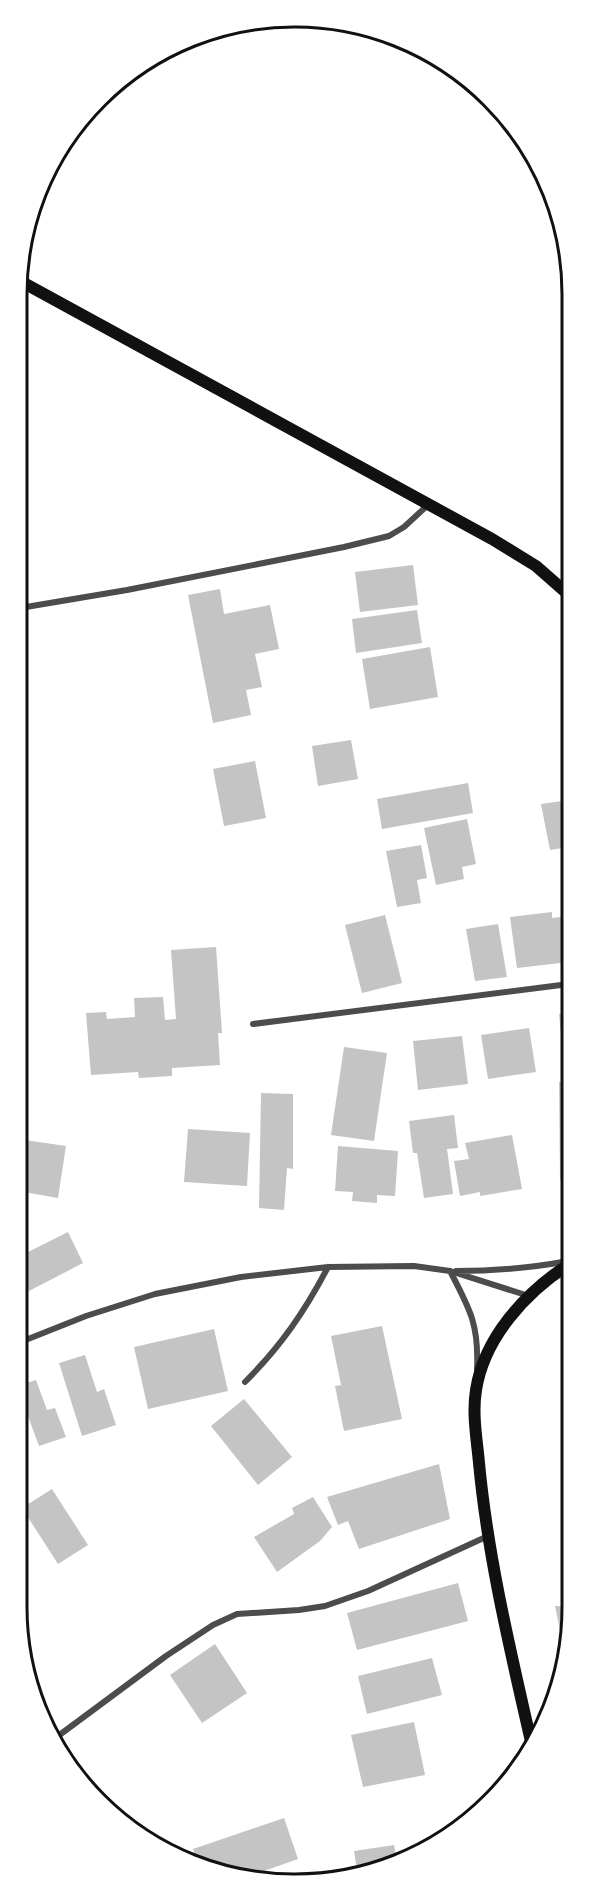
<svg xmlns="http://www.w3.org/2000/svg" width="589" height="1901" viewBox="0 0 589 1901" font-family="Montserrat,sans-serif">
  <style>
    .building { fill: #c4c4c4 }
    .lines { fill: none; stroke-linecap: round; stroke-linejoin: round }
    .minor { stroke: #4c4c4c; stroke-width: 6 }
    .secondary { stroke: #111; stroke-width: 12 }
    .rim { fill: none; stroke: #111; stroke-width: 3 }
  </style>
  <rect width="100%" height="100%" fill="#fff"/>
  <path class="building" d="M 413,565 L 418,605 L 360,612 L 355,572 Z
    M 220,589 L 224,614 L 270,605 L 279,649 L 255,654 L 262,687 L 246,690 L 251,715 L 213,723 L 188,595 Z
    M 417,610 L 422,643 L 356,653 L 352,619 Z
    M 430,647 L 438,697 L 370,709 L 362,659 Z
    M 351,740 L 358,779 L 318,786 L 312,746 Z
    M 255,761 L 266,818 L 224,826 L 213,769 Z
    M 468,783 L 473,813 L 382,829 L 377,799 Z
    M 569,800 L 569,847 L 550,850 L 541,804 Z
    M 467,819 L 476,864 L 462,867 L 464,879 L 436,885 L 424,828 Z
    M 421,845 L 427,878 L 417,880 L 421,903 L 397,907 L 386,851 Z
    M 552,912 L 552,918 L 569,916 L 569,962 L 517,968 L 510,917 Z
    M 385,915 L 402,983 L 362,993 L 345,925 Z
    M 498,924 L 507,977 L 475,981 L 466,929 Z
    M 216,947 L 222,1033 L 218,1033 L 220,1065 L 172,1068 L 172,1076 L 139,1078 L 138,1072 L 91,1075 L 86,1013 L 106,1012 L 107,1019 L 135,1017 L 134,998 L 163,997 L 165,1020 L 176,1019 L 171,950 Z
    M 568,1013 L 568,1043 L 562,1044 L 559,1014 Z
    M 529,1028 L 536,1072 L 488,1079 L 481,1035 Z
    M 462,1036 L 468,1084 L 418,1090 L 413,1041 Z
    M 344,1047 L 387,1053 L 374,1141 L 331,1135 Z
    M 559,1082 L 568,1082 L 568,1180 L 560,1180 Z
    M 261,1093 L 293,1094 L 293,1169 L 287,1168 L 284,1210 L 259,1208 Z
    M 454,1115 L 458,1148 L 447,1149 L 453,1194 L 424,1198 L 417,1153 L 413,1153 L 409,1121 Z
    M 188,1129 L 250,1133 L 247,1186 L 184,1182 Z
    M 512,1135 L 522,1189 L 480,1196 L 480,1192 L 460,1196 L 454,1161 L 469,1159 L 465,1143 Z
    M 18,1139 L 66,1146 L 58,1198 L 18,1191 Z
    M 338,1146 L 398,1151 L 395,1196 L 377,1195 L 377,1203 L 352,1201 L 353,1192 L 335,1191 Z
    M 68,1232 L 83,1263 L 29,1291 L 18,1269 L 18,1257 Z
    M 382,1326 L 402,1419 L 344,1431 L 335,1386 L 341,1385 L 331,1336 Z
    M 214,1329 L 228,1391 L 148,1409 L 134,1347 Z
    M 85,1355 L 97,1392 L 104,1389 L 116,1425 L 82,1436 L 59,1363 Z
    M 36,1380 L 47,1410 L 55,1408 L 66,1437 L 39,1446 L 17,1386 Z
    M 244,1399 L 292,1457 L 258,1485 L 211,1426 Z
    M 17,1420 L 23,1440 L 17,1441 Z
    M 439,1464 L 450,1519 L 359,1549 L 348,1521 L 338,1525 L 327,1497 Z
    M 562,1473 L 567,1473 L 567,1528 L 561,1527 Z
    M 52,1489 L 88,1545 L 58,1564 L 22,1508 Z
    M 313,1497 L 332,1527 L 320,1541 L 277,1572 L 254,1537 L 294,1514 L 292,1508 Z
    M 458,1583 L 468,1621 L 357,1650 L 347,1613 Z
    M 555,1606 L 567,1606 L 567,1660 L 566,1660 Z
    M 215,1644 L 247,1693 L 202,1723 L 170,1675 Z
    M 432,1658 L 442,1695 L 367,1714 L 358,1676 Z
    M 414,1722 L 425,1775 L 363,1787 L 351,1735 Z
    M 284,1818 L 298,1859 L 244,1878 L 198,1864 L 193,1849 Z
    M 394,1845 L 396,1856 L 413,1854 L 366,1875 L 358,1876 L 354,1851 Z"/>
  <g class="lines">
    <path class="minor" d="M 20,608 L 127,590 L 344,547 L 389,536 L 404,527 L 429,504
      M 253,1024 L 569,984
      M 450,1271 C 470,1309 479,1325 477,1369
      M 456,1271 C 494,1271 531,1268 568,1261
      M 18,1343 L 86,1316 L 155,1294 L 241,1277 L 328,1267 L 414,1266 L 450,1271 L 529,1296
      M 245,1382 C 281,1346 305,1311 328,1267
      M 54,1739 L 166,1656 L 213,1625 L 237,1614 L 299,1610 L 325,1606 L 368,1591 L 488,1536"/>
    <path class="secondary" d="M 22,282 L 492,539 L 536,566 L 569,595
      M 532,1746 C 511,1653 488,1559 479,1463 C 477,1440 472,1414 476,1390 C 484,1338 525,1293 568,1265"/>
  </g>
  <path d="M0 0H589V1901H0ZM294 27H295A267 267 0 0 1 562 294V1607A267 267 0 0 1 295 1874H294A267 267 0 0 1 27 1607V294A267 267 0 0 1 294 27Z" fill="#fff" fill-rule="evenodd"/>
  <path class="rim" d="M294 27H295A267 267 0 0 1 562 294V1607A267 267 0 0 1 295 1874H294A267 267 0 0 1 27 1607V294A267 267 0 0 1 294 27Z"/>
</svg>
